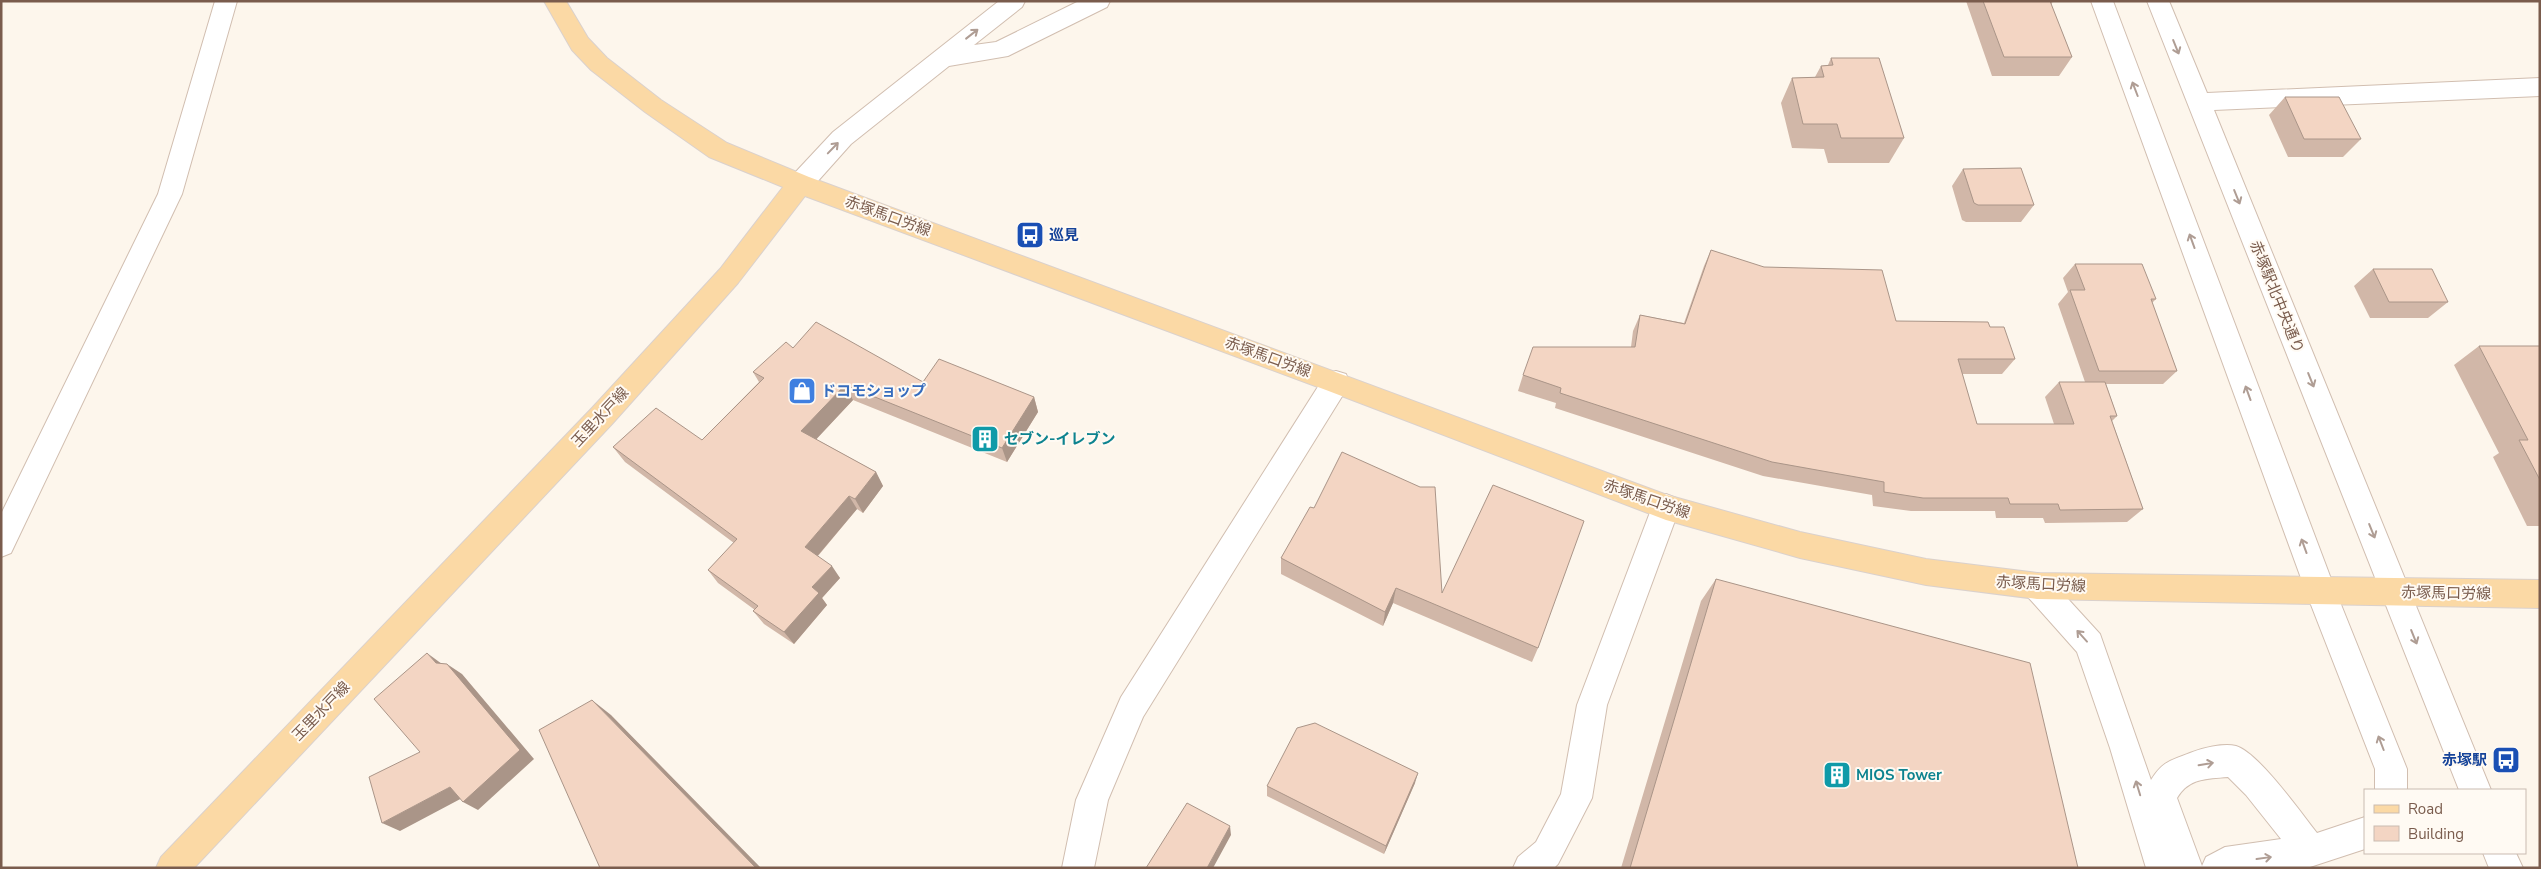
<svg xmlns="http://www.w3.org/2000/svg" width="2541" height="869" viewBox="0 0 2541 869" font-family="'Nunito Sans','Noto Sans JP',sans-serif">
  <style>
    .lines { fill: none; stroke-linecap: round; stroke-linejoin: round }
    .minor-casing { stroke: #d1beb0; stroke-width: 2 }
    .major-casing { stroke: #dad1cd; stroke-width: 2 }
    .minor { fill: #fff; fill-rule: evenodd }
    .major { fill: #fbd9a5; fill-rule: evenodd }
    .wall { fill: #d1b7a8 }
    .shaded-wall { fill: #aa9588 }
    .building { fill: #f3d5c3; stroke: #aa9588 }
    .oneway { stroke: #af9d94 }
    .labels { text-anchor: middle; stroke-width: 4; stroke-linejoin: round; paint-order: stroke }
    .street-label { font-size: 15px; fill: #7a5c4d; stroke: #fffaf3 }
    .transit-label { font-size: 15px; font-weight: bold; fill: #164399; stroke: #fffaf3; text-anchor: start }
    .shop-label { font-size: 15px; font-weight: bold; fill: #366cbe; stroke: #fffaf3; text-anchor: start }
    .culture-label { font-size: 15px; font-weight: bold; fill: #0d838f; stroke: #fffaf3; text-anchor: start }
  </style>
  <rect width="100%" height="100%" fill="#fdf6ec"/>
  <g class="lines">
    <defs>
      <path id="minor" d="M 215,1 L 237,1 L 182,194 L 11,553 L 1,557 L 1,514 L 158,194 Z
        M 999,1 L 1025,1 L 1022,7 L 974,45 L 996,42 L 1079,1 L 1110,1 L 1107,7 L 1008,56 L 949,66 L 851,144 L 809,191 L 800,194 L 791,191 L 788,184 L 791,177 L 833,132 Z
        M 2091,1 L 2113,1 L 2336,592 L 2407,769 L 2407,790 L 2375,790 L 2375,769 L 2306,592 Z
        M 2147,1 L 2169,1 L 2207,93 L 2540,78 L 2540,96 L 2214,110 L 2491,790 L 2459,790 Z
        M 1336,371 L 1346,374 L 1349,382 L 1346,390 L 1143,717 L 1108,800 L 1094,868 L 1062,868 L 1076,800 L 1121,697 L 1326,374 Z
        M 1666,494 L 1676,498 L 1680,507 L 1607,705 L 1592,798 L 1558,864 L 1554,868 L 1513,868 L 1518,857 L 1536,842 L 1561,794 L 1577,705 L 1652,507 L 1656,498 Z
        M 2037,573 L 2047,576 L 2100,634 L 2151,780 C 2163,761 2170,761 2190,753 C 2202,748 2223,743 2236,746 C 2259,753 2301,813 2317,833 L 2365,817 L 2365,849 L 2307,868 L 2146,868 L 2110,748 L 2077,652 L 2027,596 L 2022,586 L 2027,576 ZM 2228,777 L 2246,795 L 2281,839 L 2225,847 L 2206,857 L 2202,866 L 2177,798 C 2189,778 2206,779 2228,777 Z
        M 2483,853 L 2516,853 L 2523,868 L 2489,868 Z"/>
      <path id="major" d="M 544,1 L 566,1 L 588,38 L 607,58 L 661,100 L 727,143 L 809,177 L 1667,495 L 1800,532 L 1926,559 L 2037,573 L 2540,580 L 2540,608 L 2037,599 L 1926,585 L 1800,558 L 1666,520 L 1326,390 L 805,196 L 738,283 L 612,424 L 194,868 L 156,868 L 161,857 L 592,408 L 720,269 L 783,187 L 709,157 L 645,112 L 591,70 L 572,50 Z"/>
    </defs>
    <use href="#minor" class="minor-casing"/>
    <use href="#major" class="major-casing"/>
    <use href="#minor" class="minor"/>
    <use href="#major" class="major"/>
  </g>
  <path class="wall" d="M 1966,1 L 2053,1 L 2051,5 L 2072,57 L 2059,76 L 1992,76 Z
    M 1831,58 L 1904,138 L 1889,163 L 1828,163 L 1824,149 L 1792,148 L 1781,103 L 1792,78 L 1815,77 L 1821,66 L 1828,65 Z
    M 2285,97 L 2361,139 L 2343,157 L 2288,157 L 2269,115 Z
    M 1963,169 L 2034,205 L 2021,222 L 1966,222 L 1962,220 L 1952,186 Z
    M 1711,250 L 1896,321 L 1990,327 L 2015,359 L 2002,374 L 1962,374 L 1977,424 L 2054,424 L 2045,397 L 2059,382 L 2085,382 L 2058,304 L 2068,292 L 2063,278 L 2075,264 L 2156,299 L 2152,303 L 2177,371 L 2163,384 L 2106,384 L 2117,416 L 2112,421 L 2143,509 L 2127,522 L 2045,523 L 2043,518 L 1996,518 L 1995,511 L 1911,511 L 1873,506 L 1872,495 L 1763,476 L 1555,408 L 1556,403 L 1518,391 L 1523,375 L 1631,347 L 1633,331 L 1640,315 L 1684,323 L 1704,266 Z
    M 2373,269 L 2448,302 L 2428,318 L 2370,318 L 2354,286 Z
    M 2479,346 L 2540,346 L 2540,526 L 2527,526 L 2493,457 L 2499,453 L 2454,365 Z
    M 793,348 L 923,382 L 1034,397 L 1038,412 L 1007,462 L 853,400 L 816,439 L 876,472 L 883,486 L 863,513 L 857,509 L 818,556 L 840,578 L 822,598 L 827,605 L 794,644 L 764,624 L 753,611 L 755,610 L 718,583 L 708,570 L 734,543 L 625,462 L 613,447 L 702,440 L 759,382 L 753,372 Z
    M 1281,558 L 1442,593 L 1538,648 L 1532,662 L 1393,603 L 1383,626 L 1281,574 Z
    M 1716,579 L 2078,868 L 1621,868 L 1701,601 Z
    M 1415,783 L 1384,854 L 1267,796 L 1267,786 Z"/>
  <path class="shaded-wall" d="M 845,385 L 853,400 L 810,446 L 801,431 Z
    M 1034,397 L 1038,412 L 1007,462 L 1002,448 Z
    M 876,472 L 883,486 L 863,513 L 855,499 Z
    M 849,496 L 857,509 L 814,560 L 805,547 Z
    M 832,566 L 840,578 L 822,598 L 827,605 L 794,644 L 784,632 L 812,587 Z
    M 1396,588 L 1393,603 L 1383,626 L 1385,612 Z
    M 427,653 L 442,664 L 436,663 Z
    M 447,664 L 462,674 L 534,759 L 478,810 L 463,802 Z
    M 592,700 L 611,715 L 761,868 L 756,868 Z
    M 1418,773 L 1415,783 L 1384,854 L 1386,846 Z
    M 450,787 L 466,796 L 400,831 L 382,823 Z
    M 1230,826 L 1231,835 L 1213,868 L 1207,868 Z"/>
  <path class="building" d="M 1983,1 L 2050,1 L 2072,57 L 2004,57 Z
    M 1831,58 L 1879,58 L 1904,138 L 1841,138 L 1837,124 L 1803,124 L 1792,78 L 1824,77 L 1821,66 L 1833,65 Z
    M 2285,97 L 2339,97 L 2361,139 L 2304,139 Z
    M 2021,168 L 2034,205 L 1978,205 L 1974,203 L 1963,169 Z
    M 1711,250 L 1764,267 L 1882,270 L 1896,321 L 1988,322 L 1990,327 L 2004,327 L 2015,359 L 1958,359 L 1977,424 L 2074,424 L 2059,382 L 2105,382 L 2117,416 L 2110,416 L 2143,509 L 2060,510 L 2058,504 L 2010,504 L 2008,498 L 1923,498 L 1884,492 L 1884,482 L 1772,462 L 1560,393 L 1561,388 L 1523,375 L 1533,347 L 1635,347 L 1640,315 L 1685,324 Z
    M 2075,264 L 2142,264 L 2156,299 L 2151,299 L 2177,371 L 2099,371 L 2070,290 L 2085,290 Z
    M 2373,269 L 2432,269 L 2448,302 L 2389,302 Z
    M 816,322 L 923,382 L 939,359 L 1034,397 L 1002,448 L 845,385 L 801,431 L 876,472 L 855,499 L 849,496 L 805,547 L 832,566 L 812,587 L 819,593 L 784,632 L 753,611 L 758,606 L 708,570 L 737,539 L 613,447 L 656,408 L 702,440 L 764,378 L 753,372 L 786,342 L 793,348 Z
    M 2479,346 L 2540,346 L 2540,480 L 2519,440 L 2528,440 Z
    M 1342,452 L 1420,487 L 1435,487 L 1442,593 L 1493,485 L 1584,521 L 1538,648 L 1396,588 L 1385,612 L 1281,558 L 1310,507 L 1314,508 Z
    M 1716,579 L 2030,663 L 2078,868 L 1630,868 Z
    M 427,653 L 436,663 L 447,664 L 520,750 L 463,802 L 450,787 L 382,823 L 369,777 L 420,752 L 374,699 Z
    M 592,700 L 756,868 L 600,868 L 539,730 Z
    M 1315,723 L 1418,773 L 1386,846 L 1267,786 L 1297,728 Z
    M 1187,803 L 1230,826 L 1207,868 L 1146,868 Z"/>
  <defs><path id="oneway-shaft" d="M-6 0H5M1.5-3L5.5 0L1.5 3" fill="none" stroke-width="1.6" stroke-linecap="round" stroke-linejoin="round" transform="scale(1.25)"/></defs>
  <g class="oneway">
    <use href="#oneway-shaft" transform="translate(972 34) rotate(-38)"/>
    <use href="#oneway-shaft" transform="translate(2176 47) rotate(68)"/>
    <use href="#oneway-shaft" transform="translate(2135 89) rotate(-111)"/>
    <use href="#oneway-shaft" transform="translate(833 148) rotate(-46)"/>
    <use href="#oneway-shaft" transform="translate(2237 197) rotate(68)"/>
    <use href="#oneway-shaft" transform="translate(2192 241) rotate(-110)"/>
    <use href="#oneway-shaft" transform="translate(2311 380) rotate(68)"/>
    <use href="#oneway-shaft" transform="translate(2248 393) rotate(-110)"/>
    <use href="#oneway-shaft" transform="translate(2372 531) rotate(68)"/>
    <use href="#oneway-shaft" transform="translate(2304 546) rotate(-110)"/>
    <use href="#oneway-shaft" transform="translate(2082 636) rotate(-132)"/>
    <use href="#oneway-shaft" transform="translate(2414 637) rotate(68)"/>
    <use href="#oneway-shaft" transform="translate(2381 743) rotate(-111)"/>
    <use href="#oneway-shaft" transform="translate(2206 764) rotate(-9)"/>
    <use href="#oneway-shaft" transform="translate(2138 788) rotate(-107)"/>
    <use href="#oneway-shaft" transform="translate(2264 858) rotate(-8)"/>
  </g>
  <defs>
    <symbol id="bus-square" viewBox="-11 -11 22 22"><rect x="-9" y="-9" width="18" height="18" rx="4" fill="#1a4fb4" stroke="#fffaf3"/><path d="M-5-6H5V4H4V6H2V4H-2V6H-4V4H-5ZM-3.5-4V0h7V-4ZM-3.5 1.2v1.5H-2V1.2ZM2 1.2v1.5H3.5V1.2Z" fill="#fff"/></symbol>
    <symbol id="shop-square" viewBox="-11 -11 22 22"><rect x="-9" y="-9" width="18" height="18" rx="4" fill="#3f7fe0" stroke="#fffaf3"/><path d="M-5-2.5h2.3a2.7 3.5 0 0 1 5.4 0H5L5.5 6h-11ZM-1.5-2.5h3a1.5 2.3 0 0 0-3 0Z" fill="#fff"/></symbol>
    <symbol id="building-square" viewBox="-11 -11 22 22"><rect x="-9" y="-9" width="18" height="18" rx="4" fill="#0f9aa8" stroke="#fffaf3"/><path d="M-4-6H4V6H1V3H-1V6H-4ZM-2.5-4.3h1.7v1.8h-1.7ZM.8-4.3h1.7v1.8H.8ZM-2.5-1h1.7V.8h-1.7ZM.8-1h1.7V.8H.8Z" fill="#fff"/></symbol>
  </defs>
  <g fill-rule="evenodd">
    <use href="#bus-square" x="1014" y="219" width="32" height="32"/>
    <use href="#shop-square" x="786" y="375" width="32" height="32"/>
    <use href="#building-square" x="969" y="423" width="32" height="32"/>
    <use href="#bus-square" x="2490" y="744" width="32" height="32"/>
    <use href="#building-square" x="1821" y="759" width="32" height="32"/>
  </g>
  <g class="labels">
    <g class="street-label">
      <text transform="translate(888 216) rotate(20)" y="5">赤塚馬口労線</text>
      <text transform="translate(2277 297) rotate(68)" y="5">赤塚駅北中央通り</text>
      <text transform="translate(1268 357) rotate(20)" y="5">赤塚馬口労線</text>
      <text transform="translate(600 417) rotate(-47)" y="5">玉里水戸線</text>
      <text transform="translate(1647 499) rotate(19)" y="5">赤塚馬口労線</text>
      <text transform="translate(2041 584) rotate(3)" y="5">赤塚馬口労線</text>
      <text transform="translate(2446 593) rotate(1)" y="5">赤塚馬口労線</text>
      <text transform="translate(321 711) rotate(-46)" y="5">玉里水戸線</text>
    </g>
    <g class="transit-label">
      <text x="1049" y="240">巡見</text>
      <text x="2487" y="765" text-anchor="end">赤塚駅</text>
    </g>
    <g class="shop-label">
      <text x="821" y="396">ドコモショップ</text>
    </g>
    <g class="culture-label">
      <text x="1004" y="444">セブン-イレブン</text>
      <text x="1856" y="780">MIOS Tower</text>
    </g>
  </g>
  <rect width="2541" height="869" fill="none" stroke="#7a5c4d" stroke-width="5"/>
  <rect x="2364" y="789" width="162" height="65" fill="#fffaf3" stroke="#cabbb1"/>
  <rect x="2374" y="805" width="25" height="8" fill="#fbd9a5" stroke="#cabbb1"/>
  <text x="2408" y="814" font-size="15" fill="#7a5c4d">Road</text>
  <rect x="2374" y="826" width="25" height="15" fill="#f3d5c3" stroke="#cabbb1"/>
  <text x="2408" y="839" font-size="15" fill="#7a5c4d">Building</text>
</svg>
